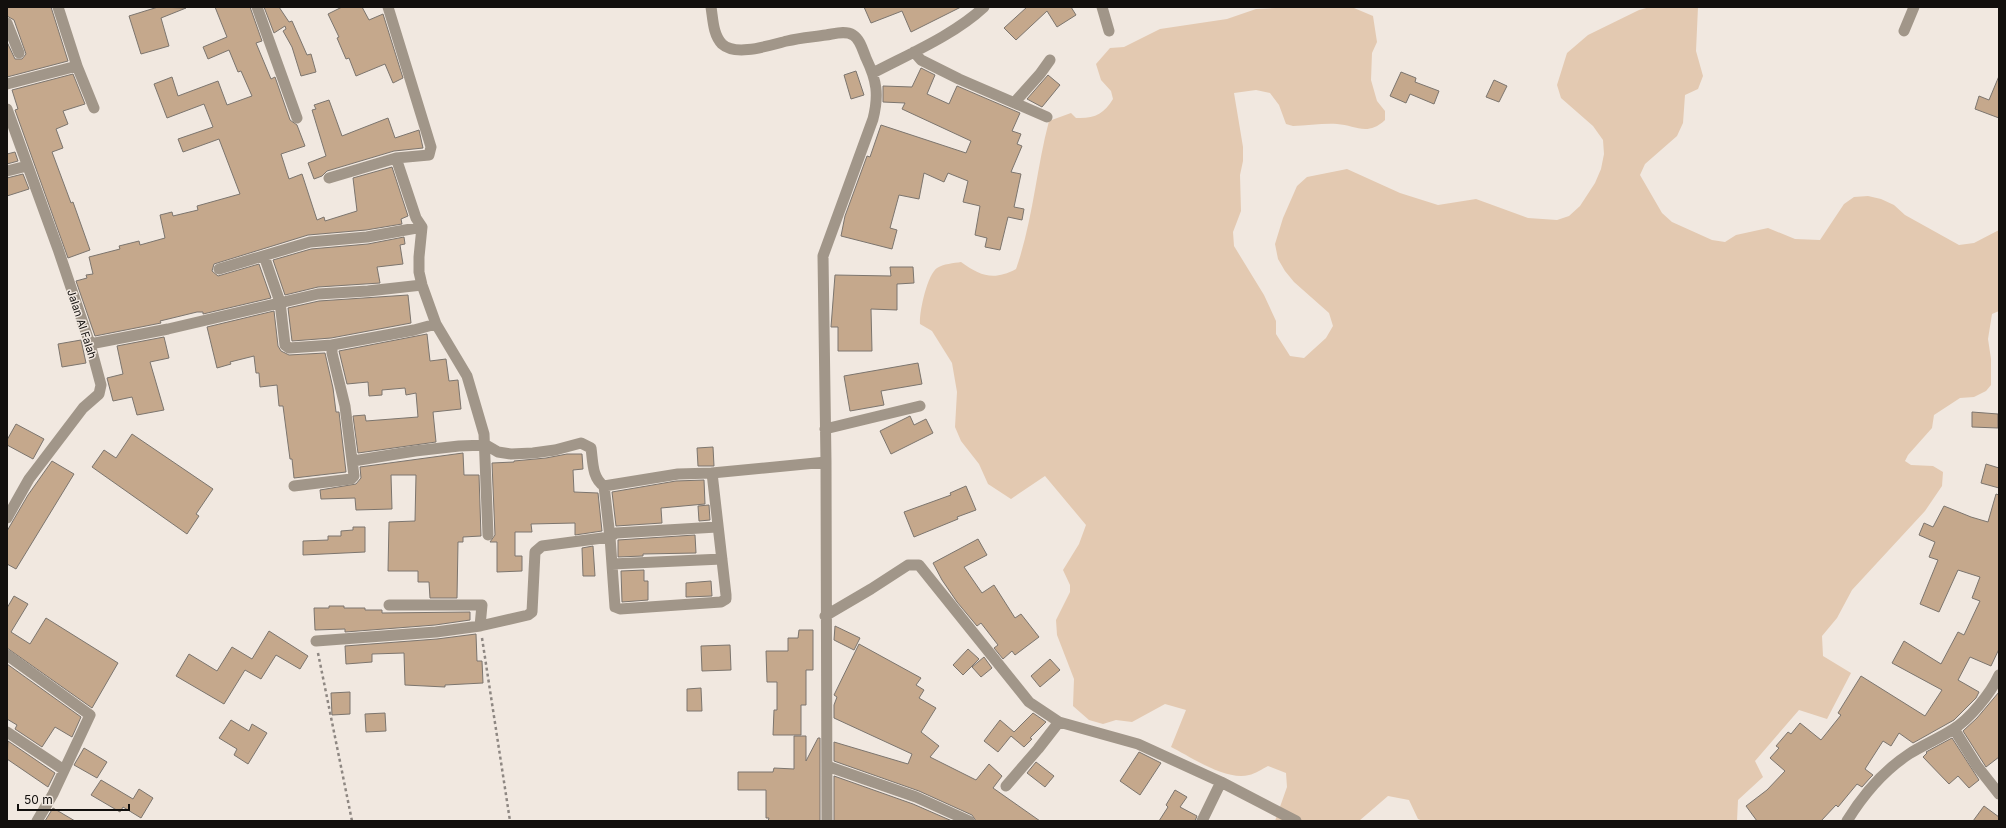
<svg xmlns="http://www.w3.org/2000/svg" width="2006" height="828" viewBox="0 0 2006 828" font-family="Inter,sans-serif">
  <style>
    .green { fill: #e3c9b1 }
    .building { fill: #c5a88c; stroke: #7c756e }
    .lines { fill: none; stroke-linecap: round; stroke-linejoin: round }
    .path { stroke: #8e8782; stroke-width: 2.5; stroke-dasharray: 3 3; stroke-linecap: butt }
    .minor { stroke: #a19689; stroke-width: 11 }
    .labels { text-anchor: middle; stroke-width: 3; stroke-linejoin: round; paint-order: stroke }
    .street-label { font-size: 11px; fill: #120f0d; stroke: #f1e8e0 }
  </style>
  <rect width="100%" height="100%" fill="#f1e8e0"/>
  <path class="green" d="M 1298,7 L 1354,8 L 1373,16 L 1377,42 L 1372,53 L 1371,80 L 1377,101 L 1385,111 L 1385,120 C 1367,137 1355,125 1337,124 C 1323,123 1307,126 1293,126 L 1286,124 L 1279,105 L 1270,93 L 1256,90 L 1234,93 L 1243,147 L 1243,161 L 1240,175 L 1241,211 L 1233,232 L 1234,246 L 1264,295 L 1276,321 L 1276,334 L 1290,356 L 1304,358 L 1326,338 L 1333,326 L 1329,313 L 1294,282 L 1285,271 L 1278,259 L 1275,244 L 1283,218 L 1297,186 L 1307,177 L 1347,169 L 1400,193 L 1438,205 L 1476,199 L 1528,218 L 1557,220 L 1569,216 L 1580,206 L 1595,183 L 1601,169 L 1604,154 L 1603,140 L 1593,126 L 1561,98 L 1557,85 L 1567,53 L 1588,35 L 1639,10 L 1650,7 L 1698,7 L 1696,51 L 1703,76 L 1698,89 L 1685,95 L 1683,123 L 1677,136 L 1645,164 L 1640,175 L 1662,213 L 1672,222 L 1712,240 L 1725,242 L 1736,235 L 1768,228 L 1795,239 L 1820,240 L 1844,204 L 1854,197 L 1868,196 L 1881,199 L 1894,205 L 1905,215 L 1959,245 L 1974,243 L 1999,230 L 1999,311 L 1992,314 L 1988,339 L 1991,359 L 1991,385 L 1986,391 L 1974,397 L 1960,398 L 1934,415 L 1932,428 L 1908,455 L 1905,461 L 1911,465 L 1933,466 L 1943,472 L 1942,486 L 1925,511 L 1852,590 L 1837,618 L 1822,636 L 1823,656 L 1851,673 L 1827,719 L 1799,710 L 1755,761 L 1763,777 L 1738,800 L 1737,821 L 1423,821 L 1418,819 L 1409,800 L 1388,796 L 1359,821 L 1275,821 L 1287,787 L 1286,773 L 1268,766 C 1262,769 1255,774 1249,775 C 1226,781 1191,757 1171,747 L 1186,710 L 1165,704 L 1132,722 L 1116,720 L 1103,724 L 1089,720 L 1073,706 L 1074,679 L 1057,635 L 1056,620 L 1070,592 L 1070,585 L 1063,570 L 1079,544 L 1086,525 L 1045,476 L 1011,499 L 988,484 L 979,464 L 961,441 L 955,427 L 957,392 L 952,363 L 932,331 L 920,324 C 919,313 927,275 937,268 C 943,264 954,263 961,262 C 980,276 994,281 1016,269 C 1033,221 1036,170 1049,121 L 1071,113 L 1076,118 C 1094,119 1104,114 1113,99 L 1111,91 L 1101,80 L 1096,64 L 1110,48 L 1124,47 L 1160,29 L 1227,19 L 1256,9 Z"/>
  <path class="building" d="M 7,7 L 51,7 L 68,61 L 7,77 L 7,42 L 15,59 L 22,59 L 26,54 L 14,20 L 7,16 Z
    M 158,7 L 186,8 L 161,18 L 169,46 L 141,54 L 129,16 Z
    M 215,7 L 250,7 L 262,41 L 256,43 L 271,79 L 275,77 L 290,120 L 297,125 L 305,146 L 281,154 L 289,179 L 302,174 L 317,220 L 324,217 L 325,221 L 357,211 L 353,178 L 392,167 L 408,216 L 401,219 L 402,224 L 366,230 L 308,235 L 214,264 L 212,271 L 218,276 L 259,264 L 271,298 L 203,314 L 203,312 L 197,312 L 160,321 L 161,323 L 95,336 L 76,281 L 87,278 L 86,275 L 93,274 L 89,257 L 120,249 L 119,246 L 139,241 L 140,245 L 165,238 L 160,215 L 172,212 L 173,216 L 198,210 L 197,206 L 240,194 L 219,139 L 183,152 L 178,139 L 213,127 L 204,104 L 167,118 L 154,84 L 172,77 L 178,96 L 218,81 L 227,105 L 252,96 L 241,71 L 238,72 L 229,50 L 208,59 L 203,47 L 227,37 Z
    M 264,7 L 279,7 L 289,22 L 292,21 L 307,55 L 311,54 L 316,72 L 301,76 L 292,47 L 283,31 L 286,29 L 285,26 L 274,33 Z
    M 342,7 L 362,7 L 369,20 L 383,14 L 403,78 L 393,83 L 385,64 L 356,76 L 349,58 L 346,59 L 337,38 L 339,37 L 328,14 Z
    M 864,7 L 961,7 L 911,32 L 902,11 L 871,23 Z
    M 1027,7 L 1071,7 L 1076,15 L 1057,27 L 1047,11 L 1016,40 L 1004,28 Z
    M 921,68 L 935,75 L 927,94 L 949,104 L 957,86 L 1020,113 L 1012,131 L 1021,134 L 1017,144 L 1022,146 L 1011,172 L 1021,174 L 1014,207 L 1024,209 L 1022,220 L 1008,217 L 1000,250 L 985,247 L 987,238 L 975,235 L 980,206 L 963,202 L 968,181 L 948,173 L 944,182 L 924,173 L 919,199 L 899,195 L 890,228 L 897,230 L 892,249 L 841,236 L 845,216 L 867,156 L 870,157 L 881,125 L 966,153 L 971,141 L 902,109 L 905,103 L 883,102 L 883,86 L 912,87 Z
    M 856,71 L 864,95 L 851,99 L 844,75 Z
    M 1401,72 L 1416,78 L 1415,82 L 1439,91 L 1434,104 L 1410,94 L 1406,103 L 1390,96 Z
    M 73,74 L 85,104 L 63,111 L 68,124 L 56,129 L 63,148 L 52,152 L 71,203 L 73,202 L 90,250 L 68,258 L 15,110 L 18,109 L 12,90 Z
    M 1048,75 L 1060,85 L 1042,107 L 1027,99 Z
    M 1999,76 L 1999,118 L 1975,109 L 1979,96 L 1989,100 Z
    M 1494,80 L 1507,86 L 1499,102 L 1486,97 Z
    M 329,100 L 342,136 L 388,118 L 395,138 L 419,130 L 423,148 L 394,151 L 327,171 L 322,176 L 314,179 L 308,163 L 326,156 L 312,110 L 316,109 L 314,105 Z
    M 15,152 L 18,161 L 7,164 L 7,154 Z
    M 23,174 L 29,189 L 7,196 L 7,178 Z
    M 404,237 L 405,244 L 400,245 L 403,264 L 377,267 L 380,283 L 318,287 L 285,295 L 273,260 L 311,249 L 368,244 Z
    M 890,267 L 913,267 L 914,283 L 897,284 L 897,310 L 871,309 L 872,351 L 838,351 L 838,327 L 831,327 L 835,275 L 891,276 Z
    M 408,295 L 411,323 L 331,338 L 292,341 L 288,308 L 319,301 Z
    M 274,311 L 278,346 L 281,351 L 289,355 L 325,353 L 333,388 L 336,412 L 339,412 L 346,472 L 294,478 L 292,459 L 290,459 L 283,406 L 279,406 L 277,385 L 260,387 L 259,373 L 256,373 L 254,356 L 230,362 L 231,364 L 217,368 L 207,327 Z
    M 427,334 L 430,361 L 446,359 L 449,381 L 458,380 L 461,409 L 433,412 L 436,442 L 358,453 L 353,416 L 365,415 L 366,421 L 418,417 L 416,393 L 406,395 L 405,388 L 382,390 L 382,395 L 369,396 L 368,382 L 347,384 L 339,351 Z
    M 164,337 L 169,358 L 150,362 L 164,410 L 137,415 L 132,397 L 113,401 L 107,378 L 123,374 L 117,346 Z
    M 81,340 L 86,363 L 62,367 L 58,344 Z
    M 918,363 L 922,384 L 881,391 L 884,405 L 850,411 L 844,376 Z
    M 1972,412 L 1998,414 L 1998,428 L 1972,427 Z
    M 910,416 L 914,425 L 926,419 L 933,433 L 891,454 L 880,431 Z
    M 16,424 L 44,439 L 33,459 L 7,445 L 7,440 Z
    M 132,434 L 213,489 L 196,514 L 199,516 L 187,534 L 92,467 L 104,450 L 116,458 Z
    M 713,447 L 714,466 L 698,466 L 697,448 Z
    M 463,453 L 464,475 L 479,475 L 481,536 L 463,537 L 463,542 L 458,542 L 457,598 L 430,598 L 429,582 L 418,582 L 418,571 L 388,571 L 389,522 L 415,521 L 416,475 L 391,475 L 392,509 L 356,510 L 355,498 L 321,499 L 320,490 L 356,484 L 361,478 L 360,467 Z
    M 567,454 L 582,454 L 583,469 L 573,470 L 574,492 L 598,493 L 602,531 L 575,535 L 575,523 L 531,524 L 532,532 L 515,532 L 515,556 L 522,556 L 522,571 L 497,572 L 497,542 L 490,542 L 495,535 L 492,463 L 514,462 L 514,461 L 546,458 Z
    M 52,461 L 74,474 L 16,569 L 7,564 L 7,531 L 28,495 Z
    M 1986,464 L 1999,468 L 1999,488 L 1981,483 Z
    M 704,480 L 705,504 L 661,508 L 662,523 L 616,526 L 612,492 L 676,481 Z
    M 966,486 L 976,510 L 957,517 L 958,519 L 914,537 L 904,512 L 951,495 L 950,493 Z
    M 1996,494 L 1999,495 L 1999,649 L 1991,666 L 1970,657 L 1958,680 L 1979,692 L 1976,698 L 1954,720 L 1913,743 L 1899,733 L 1891,746 L 1883,741 L 1865,769 L 1873,775 L 1870,778 L 1862,787 L 1857,784 L 1838,807 L 1836,805 L 1821,821 L 1757,821 L 1746,806 L 1767,790 L 1785,771 L 1770,758 L 1779,748 L 1776,746 L 1788,732 L 1791,734 L 1800,723 L 1821,740 L 1841,715 L 1838,713 L 1861,676 L 1925,716 L 1942,690 L 1892,663 L 1904,641 L 1941,664 L 1958,632 L 1964,635 L 1980,601 L 1972,598 L 1980,577 L 1958,570 L 1939,612 L 1920,604 L 1938,560 L 1929,557 L 1935,542 L 1919,535 L 1924,523 L 1933,527 L 1944,506 L 1971,517 L 1988,522 Z
    M 709,505 L 710,520 L 699,521 L 698,506 Z
    M 353,527 L 365,527 L 365,552 L 303,555 L 303,541 L 328,540 L 328,536 L 341,536 L 341,531 L 353,530 Z
    M 695,535 L 696,553 L 643,554 L 643,556 L 618,557 L 618,540 Z
    M 978,539 L 987,555 L 964,567 L 982,593 L 994,585 L 1015,618 L 1021,614 L 1039,637 L 1015,655 L 1012,651 L 1003,659 L 994,648 L 998,645 L 981,623 L 977,626 L 957,602 L 942,580 L 933,563 Z
    M 593,546 L 595,576 L 583,576 L 582,548 Z
    M 644,570 L 644,581 L 648,581 L 648,600 L 622,602 L 621,571 Z
    M 711,581 L 712,596 L 686,597 L 686,583 Z
    M 14,596 L 28,604 L 11,632 L 30,644 L 46,618 L 118,663 L 92,708 L 7,648 L 7,608 Z
    M 329,606 L 344,606 L 344,608 L 365,608 L 365,610 L 382,610 L 382,613 L 470,612 L 470,620 L 435,625 L 345,632 L 345,629 L 315,630 L 314,608 L 329,608 Z
    M 835,626 L 860,638 L 854,650 L 834,640 Z
    M 799,630 L 813,630 L 813,670 L 806,670 L 806,705 L 801,705 L 801,735 L 773,735 L 774,710 L 777,710 L 777,682 L 767,682 L 766,651 L 788,651 L 788,638 L 798,638 Z
    M 269,631 L 308,656 L 300,669 L 276,655 L 261,679 L 245,670 L 224,704 L 176,676 L 189,654 L 217,671 L 232,647 L 252,659 Z
    M 476,634 L 477,661 L 482,661 L 483,683 L 445,685 L 445,687 L 405,685 L 404,653 L 372,654 L 372,662 L 346,664 L 345,646 L 437,639 Z
    M 859,644 L 921,678 L 916,685 L 924,690 L 919,698 L 936,708 L 921,732 L 939,746 L 930,757 L 976,780 L 989,764 L 1002,776 L 993,788 L 1040,821 L 976,821 L 972,815 L 919,791 L 834,761 L 834,742 L 908,764 L 912,754 L 834,718 L 834,705 L 837,697 L 834,695 Z
    M 730,645 L 731,670 L 702,671 L 701,646 Z
    M 968,649 L 979,659 L 963,675 L 953,665 Z
    M 984,657 L 992,668 L 981,677 L 972,667 Z
    M 1050,659 L 1060,670 L 1040,687 L 1031,676 Z
    M 7,664 L 81,717 L 72,737 L 55,727 L 42,747 L 15,729 L 17,725 L 7,719 Z
    M 701,688 L 702,711 L 687,711 L 687,689 Z
    M 350,692 L 350,714 L 332,715 L 331,693 Z
    M 1999,692 L 1999,757 L 1986,767 L 1963,731 L 1977,718 Z
    M 385,713 L 386,731 L 366,732 L 365,714 Z
    M 1033,713 L 1046,722 L 1030,738 L 1032,739 L 1024,747 L 1011,736 L 998,752 L 984,741 L 1000,720 L 1014,732 Z
    M 231,720 L 249,731 L 252,724 L 267,733 L 248,764 L 234,755 L 237,749 L 219,738 Z
    M 794,736 L 806,736 L 806,761 L 818,738 L 820,738 L 820,821 L 768,821 L 769,818 L 766,818 L 766,790 L 738,790 L 738,772 L 773,772 L 774,768 L 794,769 Z
    M 1952,738 L 1979,780 L 1969,788 L 1958,776 L 1949,784 L 1923,757 L 1927,753 L 1926,752 Z
    M 8,741 L 55,773 L 48,787 L 7,759 Z
    M 84,748 L 107,762 L 97,778 L 74,765 Z
    M 1139,752 L 1161,763 L 1140,795 L 1120,781 Z
    M 1036,762 L 1054,776 L 1045,787 L 1027,773 Z
    M 834,776 L 913,804 L 952,821 L 834,821 Z
    M 101,780 L 133,799 L 139,789 L 153,798 L 141,818 L 123,807 L 120,812 L 91,795 Z
    M 1175,790 L 1187,797 L 1180,807 L 1197,816 L 1195,821 L 1159,821 L 1168,807 L 1166,805 Z
    M 1984,806 L 1999,817 L 1999,821 L 1973,821 Z
    M 53,808 L 75,821 L 45,821 Z"/>
  <g class="lines">
    <path class="path" d="M 482,638 L 510,821
      M 318,653 L 352,821"/>
    <path class="minor" d="M 257,7 L 297,118
      M 388,7 L 431,147 L 429,155 L 396,158 L 416,218 L 422,227 L 419,257 L 419,272 L 422,285 L 436,324 L 467,376 L 484,434 L 488,535
      M 711,7 C 713,19 713,35 722,44 C 736,57 770,45 787,41 C 800,38 813,37 826,35 C 834,34 845,30 853,35 C 860,39 863,51 866,58 C 877,81 879,95 873,119 L 823,256 L 826,462 L 827,821
      M 1102,7 L 1109,31
      M 7,23 L 19,53
      M 1904,31 L 1914,7
      M 914,52 L 921,60 L 959,79 L 1047,117
      M 77,66 L 94,108
      M 873,73 C 909,54 954,35 984,7
      M 7,84 L 77,66 L 58,7
      M 1014,103 L 1040,74 L 1050,60
      M 7,109 L 58,249 L 90,344 L 101,385 L 99,394 L 83,408 L 29,479 L 7,518
      M 7,171 L 27,166
      M 329,178 L 396,158
      M 264,256 L 280,302 L 285,345 L 289,348 L 332,345
      M 219,269 L 310,242 L 367,237 L 422,227
      M 90,344 L 168,329 L 318,294 L 368,291 L 422,285
      M 825,429 L 920,406
      M 353,461 L 415,451 L 459,446 L 486,445 L 498,452 L 511,454 L 533,453 L 555,450 L 581,443 L 591,448 C 593,462 592,478 604,486 L 678,474 L 712,473 L 826,462
      M 294,486 L 351,479 L 354,476 L 345,406 L 332,353 L 332,345 L 414,330 L 436,324
      M 604,486 L 610,537 L 615,607 L 620,609 L 721,602 L 726,599 L 726,595 L 712,473
      M 612,564 L 722,559
      M 825,616 L 871,589 L 908,565 L 919,565 L 1029,702 L 1059,722 L 1138,744 L 1221,782 L 1296,821
      M 480,626 L 528,615 L 532,612 L 535,552 L 542,546 L 610,537 L 616,533 L 717,527
      M 316,641 L 436,632 L 480,626 L 482,605 L 389,605
      M 7,655 L 90,715 L 53,794 L 37,821
      M 1954,729 L 1977,766 L 1999,794
      M 7,732 L 64,770
      M 827,766 L 916,797 L 969,821
      M 1006,786 L 1038,749 L 1059,722
      M 1202,821 L 1221,782
      M 1847,821 C 1863,795 1883,771 1909,754 C 1923,745 1938,739 1952,730 C 1969,720 1991,693 1999,675"/>
  </g>
  <g class="labels">
    <g class="street-label">
      <text transform="translate(82 324) rotate(72)" y="4">Jalan Al Falah</text>
    </g>
  </g>
  <rect width="2006" height="828" fill="none" stroke="#120f0d" stroke-width="16"/>
  <path d="M18 804v6h111v-6" fill="none" stroke="#120f0d" stroke-width="2"/>
  <text x="24" y="804" font-size="12" fill="#120f0d" stroke="#f1e8e0" stroke-width="3" paint-order="stroke">50 m</text>
</svg>
